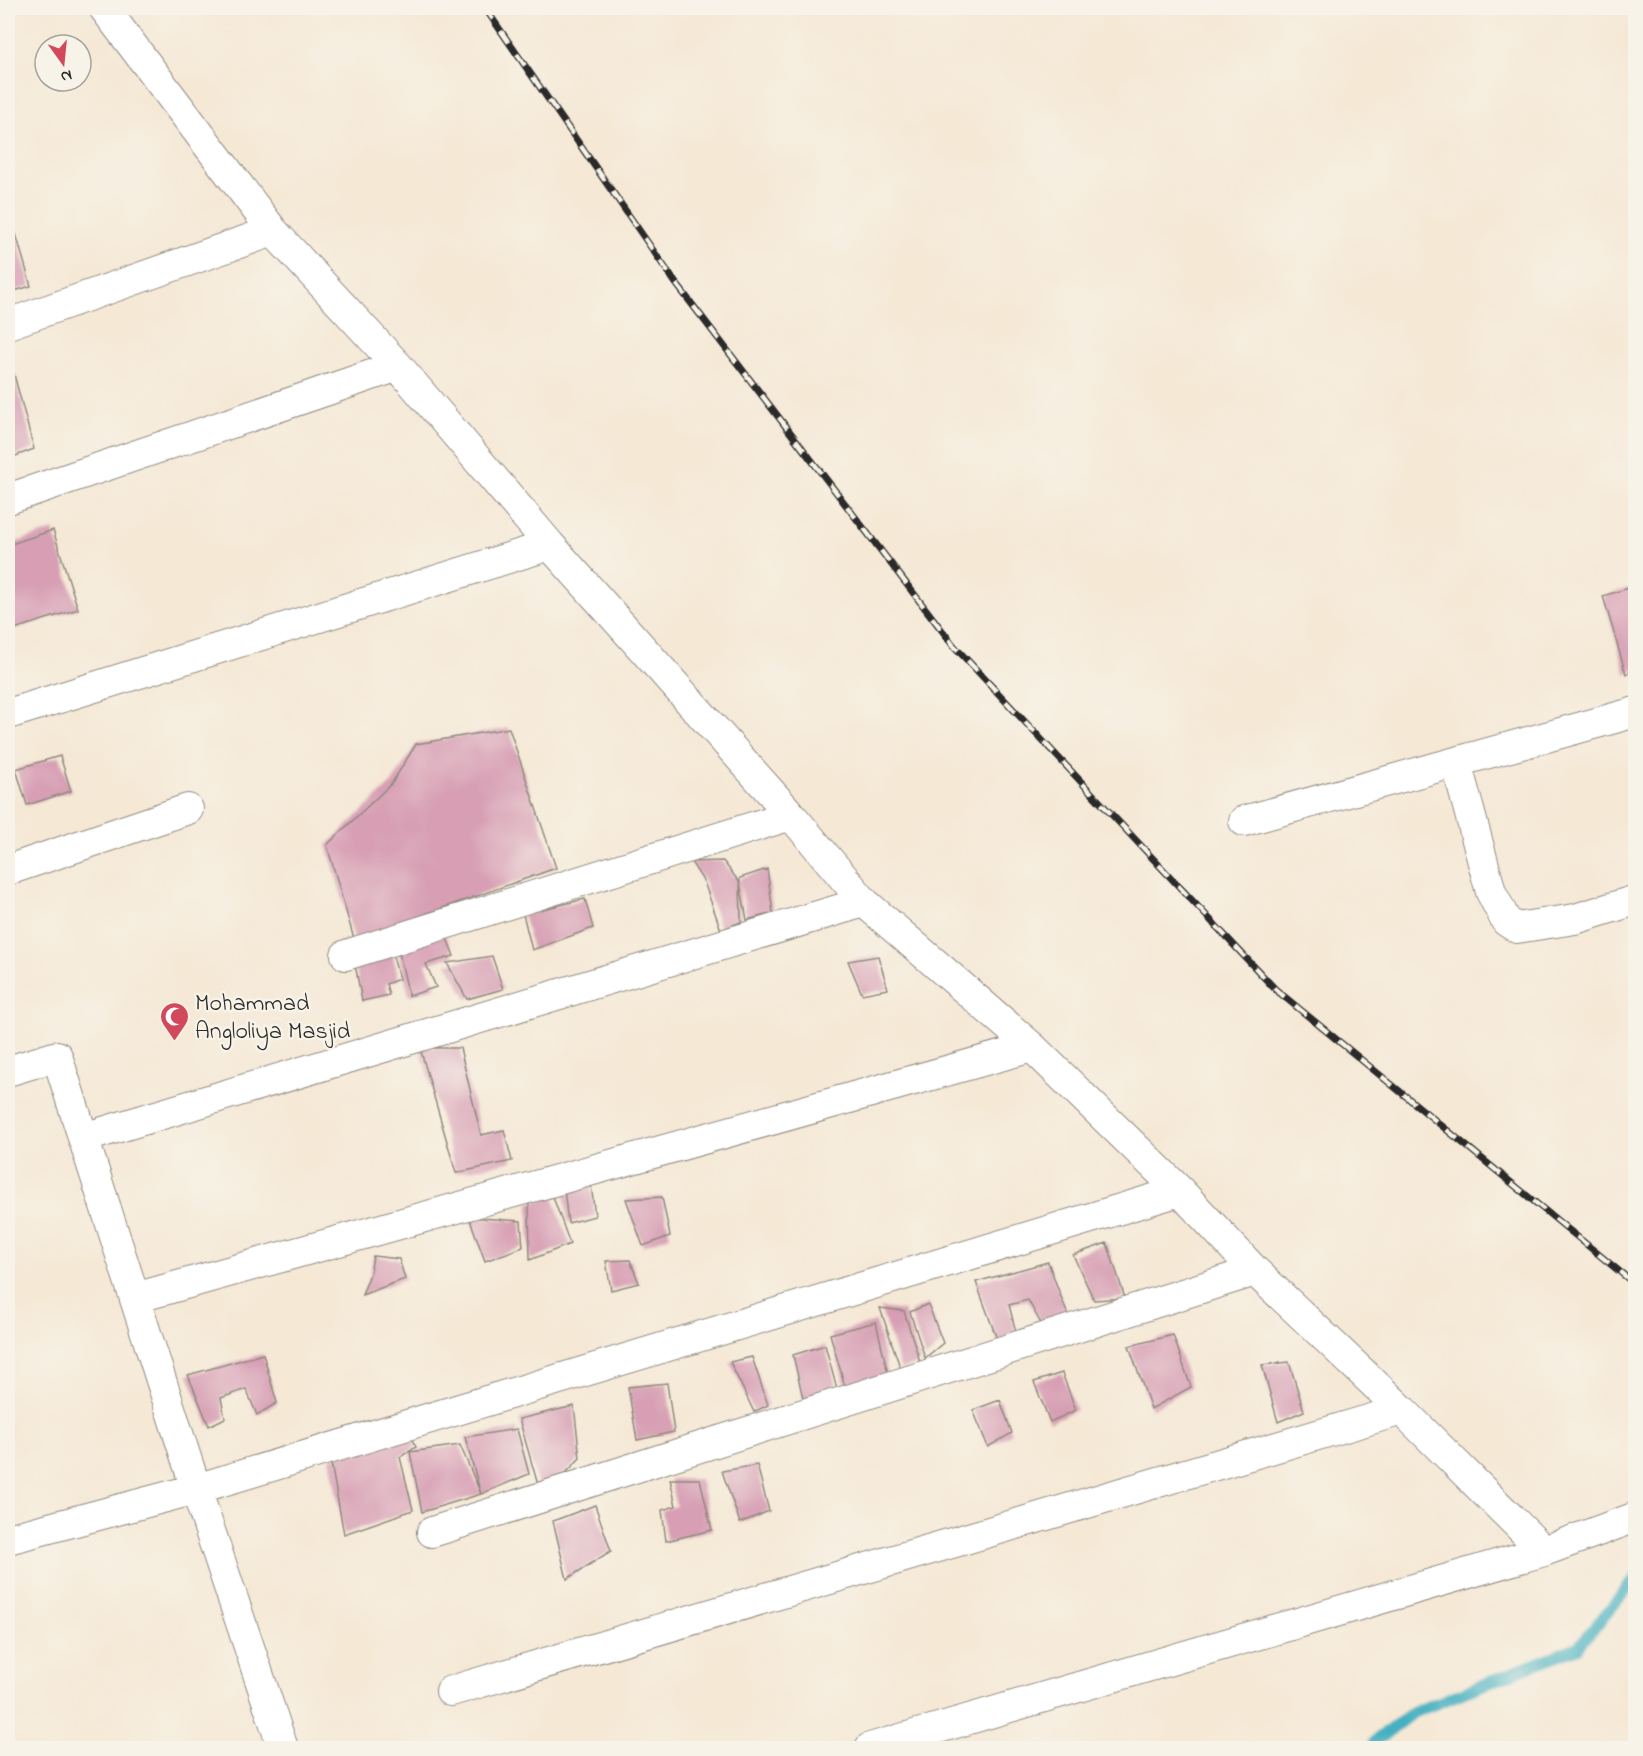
<svg xmlns="http://www.w3.org/2000/svg" width="1643" height="1756" viewBox="0 0 1643 1756" font-family="'Indie Flower',sans-serif">
  <style>
    .lines { fill: none; stroke-linecap: round; stroke-linejoin: round }
    .stream { stroke: #44b0c1; stroke-width: 12 }
    .building { fill: #d79eb4 }
    .minor-casing { stroke: #908a80; stroke-width: 32 }
    .minor { stroke: #fff; stroke-width: 30 }
    .rail-casing { stroke: #2b2b2b; stroke-width: 7 }
    .rail { stroke: #f7f3e8; stroke-width: 4.5; stroke-dasharray: 14; stroke-linecap: butt }
    .labels { text-anchor: middle; stroke-width: 5; stroke-linejoin: round; paint-order: stroke }
    .poi-label { font-size: 24px; fill: #2b2b2b; stroke: #f7f3e8; text-anchor: start }
  </style>
  <rect width="100%" height="100%" fill="#f7f3e8"/>
  <filter id="ink" filterUnits="userSpaceOnUse"><feTurbulence type="fractalNoise" baseFrequency=".0167" numOctaves="2"/><feDisplacementMap in="SourceGraphic" scale="12" xChannelSelector="R" yChannelSelector="G"/><feConvolveMatrix kernelMatrix="1 2 1 2 8 2 1 2 1" color-interpolation-filters="sRGB"/></filter>
  <filter id="wash" filterUnits="userSpaceOnUse"><feTurbulence type="fractalNoise" baseFrequency=".008" numOctaves="4" result="noise"/><feDisplacementMap in="SourceGraphic" scale="24" xChannelSelector="R" yChannelSelector="G"/><feGaussianBlur stdDeviation="1.35" result="paint"/><feColorMatrix in="noise" values="0 0 0 0 0 0 0 0 0 0 0 0 0 0 0 0 0 1.4 0 .05"/><feComposite in="paint" operator="in"/></filter>
  <g filter="url(#wash)">
    <rect width="100%" height="100%" fill="#f5e8d5"/>
    <g class="lines">
      <path class="stream" d="M 1373,1748 L 1374,1742 L 1412,1713 L 1578,1647 L 1636,1578"/>
    </g>
    <g id="blocks">
      <path class="building" d="M 8,206 L 31,286 L 8,293 Z
        M 8,352 L 34,449 L 8,459 Z
        M 53,530 L 78,609 L 8,631 L 8,545 Z
        M 1635,586 L 1635,671 L 1626,674 L 1603,596 Z
        M 509,728 L 556,868 L 354,939 L 327,845 L 392,783 L 416,744 Z
        M 60,756 L 71,791 L 27,805 L 16,769 Z
        M 723,861 L 740,883 L 740,878 L 767,869 L 773,913 L 747,920 L 740,883 L 741,922 L 721,930 L 704,882 L 691,862 Z
        M 585,899 L 593,928 L 532,950 L 523,914 Z
        M 446,936 L 454,956 L 426,964 L 436,987 L 409,996 L 397,944 Z
        M 392,952 L 399,979 L 386,984 L 389,995 L 362,1001 L 354,959 Z
        M 492,956 L 503,989 L 467,999 L 447,963 Z
        M 878,956 L 888,989 L 862,994 L 848,961 Z
        M 420,1048 L 460,1048 L 481,1135 L 504,1130 L 512,1161 L 456,1173 Z
        M 591,1184 L 595,1216 L 568,1223 L 564,1189 Z
        M 553,1197 L 570,1244 L 530,1260 L 529,1203 Z
        M 662,1197 L 670,1236 L 643,1246 L 626,1199 Z
        M 469,1217 L 521,1221 L 523,1247 L 485,1261 Z
        M 1107,1243 L 1125,1298 L 1094,1300 L 1073,1255 Z
        M 373,1256 L 399,1259 L 405,1279 L 362,1295 L 370,1274 Z
        M 630,1260 L 639,1283 L 611,1290 L 606,1261 Z
        M 1048,1262 L 1070,1321 L 1044,1329 L 1028,1300 L 1009,1305 L 1017,1336 L 998,1342 L 976,1282 Z
        M 928,1304 L 943,1343 L 925,1358 L 910,1312 Z
        M 880,1308 L 904,1311 L 920,1362 L 901,1370 Z
        M 876,1322 L 889,1378 L 846,1390 L 830,1334 Z
        M 1173,1335 L 1191,1387 L 1151,1409 L 1129,1346 Z
        M 825,1345 L 837,1389 L 803,1398 L 793,1355 Z
        M 263,1354 L 277,1403 L 257,1415 L 246,1389 L 221,1398 L 225,1418 L 209,1426 L 188,1375 Z
        M 752,1357 L 768,1405 L 754,1412 L 730,1362 Z
        M 1289,1362 L 1304,1411 L 1278,1422 L 1262,1365 Z
        M 1062,1373 L 1076,1410 L 1050,1422 L 1034,1382 Z
        M 667,1383 L 674,1432 L 637,1440 L 628,1387 Z
        M 1000,1400 L 1012,1433 L 988,1447 L 973,1410 Z
        M 574,1406 L 580,1458 L 566,1473 L 538,1485 L 519,1419 Z
        M 517,1429 L 529,1474 L 481,1494 L 422,1512 L 410,1452 L 460,1445 L 481,1494 L 465,1437 Z
        M 411,1438 L 416,1447 L 400,1457 L 413,1510 L 344,1534 L 330,1458 Z
        M 757,1465 L 769,1511 L 740,1523 L 722,1471 Z
        M 670,1479 L 700,1479 L 712,1530 L 666,1541 L 662,1510 L 676,1506 Z
        M 595,1505 L 611,1551 L 567,1579 L 553,1521 Z"/>
    </g>
  </g>
  <g filter="url(#ink)">
    <use href="#blocks" fill-opacity="0" stroke="#908a80" stroke-width="1.5"/>
    <g class="lines">
      <defs>
        <path id="minor" d="M 104,8 L 273,231 L 398,366 L 550,545 L 791,815 L 864,902 L 1032,1047 L 1180,1191 L 1255,1271 L 1402,1410 L 1544,1551
          M 8,324 L 273,231
          M 8,499 L 398,366
          M 8,714 L 550,545
          M 1456,762 L 1491,892 L 1506,921 L 1517,928 L 1575,919 L 1636,900
          M 1244,821 L 1636,712
          M 8,870 L 188,809
          M 346,955 L 791,815
          M 8,1071 L 57,1056 L 196,1489 L 8,1539
          M 83,1138 L 864,902
          M 135,1298 L 1032,1047
          M 432,1532 L 1255,1271
          M 451,1691 L 1402,1410
          M 283,1748 L 196,1489 L 1180,1191
          M 870,1748 L 1544,1551 L 1636,1517"/>
      </defs>
      <use href="#minor" class="minor-casing"/>
      <use href="#minor" class="minor"/>
      <defs>
        <path id="rail" d="M 485,8 L 675,282 L 954,646 L 1275,989 L 1636,1285"/>
      </defs>
      <use href="#rail" class="rail-casing"/>
      <use href="#rail" class="rail"/>
    </g>
  </g>
  <defs>
    <symbol id="mosque-pin" viewBox="-11 -11 22 30"><path d="M0 17L-7.5 6A9.5 9.5 0 1 1 7.5 6Z" fill="#d1495b" stroke="#f7f3e8"/><path d="M3.5-4.9A6 6 0 1 0 3.5 4.9A5 5 0 1 1 3.5-4.9Z" fill="#fff"/></symbol>
  </defs>
  <g fill-rule="evenodd">
    <use href="#mosque-pin" x="158" y="1000" width="33" height="45"/>
  </g>
  <g class="labels">
    <g class="poi-label">
      <text x="195" y="1010">Mohammad<tspan x="195" dy="28">Angloliya Masjid</tspan></text>
    </g>
  </g>
  <rect width="1643" height="1756" fill="none" stroke="#f7f3e8" stroke-width="30"/>
  <g transform="translate(63 63) rotate(165)"><circle r="28" fill="#f7f3e8" stroke="#a5a39c" stroke-width="1.5"/>
  <path d="M0-4.5L10 22L0 15L-10 22Z" fill="#d1495b"/>
  <text y="-9" font-size="16" font-weight="bold" text-anchor="middle" fill="#2b2b2b">N</text>
  </g>
</svg>
